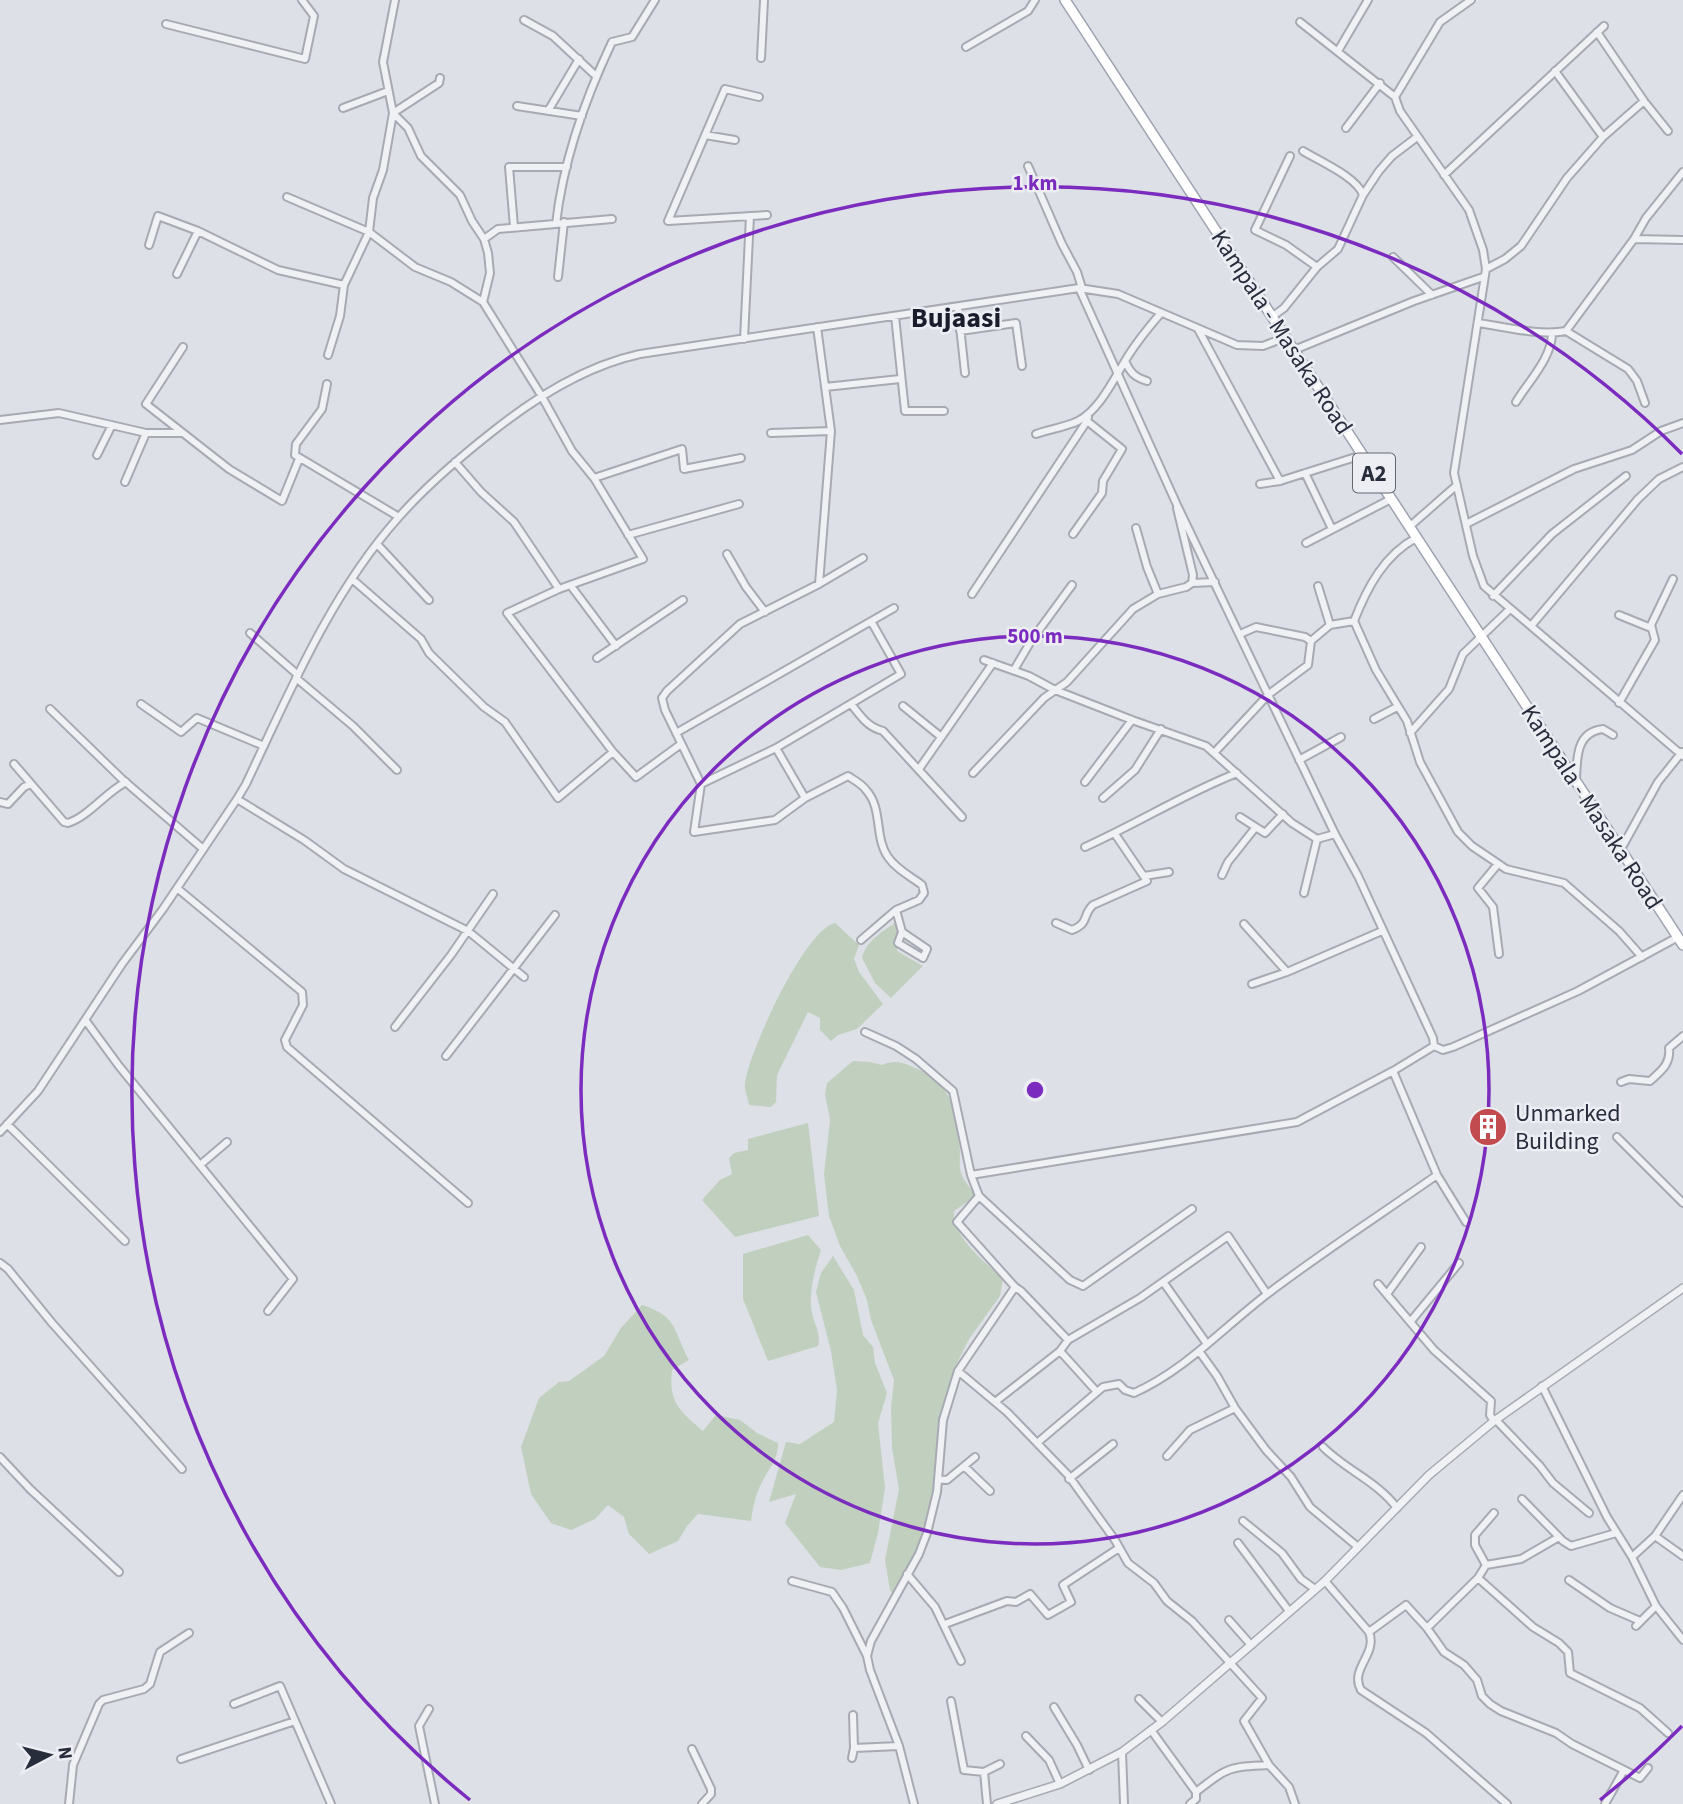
<svg xmlns="http://www.w3.org/2000/svg" width="1683" height="1804" viewBox="0 0 1683 1804" font-family="'Source Sans 3',sans-serif">
  <style>
    .green { fill: #c1cfbf }
    .lines { fill: none; stroke-linecap: round; stroke-linejoin: round }
    .minor-casing { stroke: #a7aab3; stroke-width: 10 }
    .tertiary-casing { stroke: #a7aab3; stroke-width: 10 }
    .primary-casing { stroke: #9ea3b0; stroke-width: 12 }
    .minor { stroke: #eff1f4; stroke-width: 6 }
    .tertiary { stroke: #eff1f4; stroke-width: 7 }
    .primary { stroke: #fff; stroke-width: 9 }
    .ring { fill: none; stroke: #7b2cbf; stroke-width: 3.5 }
    .labels { text-anchor: middle; stroke-width: 5; stroke-linejoin: round; paint-order: stroke }
    .shield { fill: #eceef4; stroke: #636772; stroke-width: 2 }
    .shield-label { font-size: 23px; font-weight: bold; fill: #282d3b }
    .street-label { font-size: 24px; fill: #282d3b; stroke: #eceef4 }
    .poi-label { font-size: 24px; fill: #282d3b; stroke: #eceef4; text-anchor: start }
    .quarter-label { font-size: 28px; font-weight: bold; fill: #1a1e2c; stroke: #eceef4 }
    .centre { fill: #7b2cbf; stroke: #eceef4; stroke-width: 3.5 }
    .ring-label { font-size: 21px; text-anchor: middle; font-weight: bold; fill: #7b2cbf; stroke: #eceef4; stroke-width: 5; stroke-linejoin: round; paint-order: stroke }
  </style>
  <rect width="100%" height="100%" fill="#dde0e6"/>
  <path class="green" d="M 899,920 L 902,930 L 897,940 L 897,951 L 923,966 L 891,998 L 875,983 L 862,958 C 866,940 884,931 899,920 Z
    M 835,923 L 859,945 L 854,959 L 859,972 L 883,1004 L 857,1029 L 838,1035 L 831,1041 L 820,1030 L 820,1018 L 808,1012 L 777,1075 L 776,1102 L 771,1107 L 749,1105 C 748,1098 744,1090 745,1084 C 748,1053 805,929 835,923 Z
    M 853,1061 L 870,1062 L 882,1065 C 894,1060 901,1062 913,1067 C 954,1083 956,1112 960,1151 C 960,1158 959,1166 961,1173 C 963,1180 971,1189 976,1196 L 954,1211 C 951,1236 986,1263 1003,1279 L 1000,1296 L 969,1339 L 954,1369 L 942,1423 L 934,1506 L 909,1575 L 897,1600 L 890,1590 L 885,1560 L 899,1489 L 892,1448 L 891,1408 L 894,1380 L 871,1320 L 867,1300 L 857,1276 L 840,1246 L 829,1216 L 824,1174 L 830,1120 L 825,1094 L 827,1083 Z
    M 808,1123 L 819,1216 L 735,1237 L 702,1200 L 720,1180 L 732,1174 L 729,1158 L 734,1153 L 748,1150 L 748,1139 Z
    M 808,1235 L 821,1250 C 815,1269 810,1286 811,1307 C 812,1321 822,1333 818,1346 L 768,1361 L 743,1299 L 743,1254 Z
    M 833,1256 L 854,1290 L 863,1335 L 873,1347 L 875,1363 L 887,1393 L 878,1423 L 885,1488 L 878,1533 L 870,1563 L 841,1570 L 820,1567 L 785,1523 L 796,1494 L 769,1502 L 786,1442 L 800,1444 L 834,1422 L 837,1390 L 831,1351 L 816,1292 L 821,1273 Z
    M 642,1305 C 679,1317 673,1331 689,1360 L 672,1370 C 668,1402 680,1411 703,1431 L 716,1415 L 740,1420 L 757,1433 L 778,1443 C 778,1461 768,1469 761,1484 C 755,1496 753,1508 751,1521 L 698,1514 L 687,1526 L 678,1541 L 649,1554 L 629,1534 L 624,1517 L 608,1505 L 595,1519 L 571,1530 L 551,1523 L 531,1494 L 521,1447 L 539,1398 L 559,1382 L 569,1381 L 604,1356 L 621,1328 Z"/>
  <g class="lines">
    <defs>
      <path id="minor" d="M 524,20 L 553,36 L 596,76
        M 1300,22 L 1395,97 L 1400,111 L 1469,210 L 1483,250 L 1486,269 L 1454,473 L 1473,556 L 1484,586 L 1683,756
        M 166,24 L 305,59 L 314,16 L 302,0
        M 1597,32 L 1644,101 L 1668,131
        M 966,47 L 1028,11 L 1035,0
        M 1338,51 L 1368,0
        M 761,58 L 764,0
        M 1555,71 L 1603,137
        M 440,78 L 439,83 L 393,113 L 408,128 L 421,156 L 460,195 L 472,221 L 484,239 L 488,253 L 490,273 L 483,302
        M 759,97 L 725,89 L 668,221 L 767,215
        M 1395,97 L 1440,22 L 1471,0
        M 517,106 L 582,116
        M 343,108 L 388,91
        M 548,111 L 579,59
        M 1346,128 L 1380,83
        M 705,135 L 735,140
        M 1303,151 C 1319,161 1357,177 1363,195
        M 1290,156 L 1255,230 L 1286,245 L 1317,267
        M 1028,166 L 1062,244 L 1077,272 L 1082,288
        M 1444,175 L 1604,26
        M 287,197 L 369,232 L 415,267 L 451,282 L 483,302 L 541,395 L 572,451 L 594,478 L 643,559 L 559,589 L 507,613 L 613,752 L 636,777 L 681,744
        M 556,224 C 563,161 585,99 612,42 L 632,37 L 655,0
        M 514,227 L 509,167 L 567,167
        M 484,239 L 498,229 L 612,219
        M 1634,239 L 1683,240
        M 149,245 L 158,216 L 198,231 L 278,270 L 344,285
        M 1393,257 L 1432,295
        M 1486,269 L 1505,259 L 1521,246 L 1567,178 L 1603,137 L 1644,101
        M 177,274 L 198,231
        M 558,277 L 564,222
        M 1079,288 L 1177,505 L 1335,834 L 1358,876 L 1433,1038 L 1434,1046 L 1443,1050 L 1453,1047 L 1578,991 L 1678,937
        M 958,308 L 965,373
        M 895,316 L 905,411 L 944,411
        M 1273,316 L 1284,308 L 1317,267 L 1338,249 L 1363,195 L 1379,171 L 1392,156 L 1417,137
        M 1478,323 C 1507,327 1538,336 1566,331 L 1628,369 L 1637,381 L 1645,403
        M 817,327 L 831,431 L 819,584
        M 1198,329 L 1280,481
        M 960,331 L 1016,323 L 1022,366
        M 1566,331 L 1634,239 L 1646,218 L 1683,172
        M 744,339 L 750,216
        M 183,347 L 146,404 L 229,469 L 282,501 L 299,459
        M 1294,350 L 1414,301 L 1483,277
        M 328,355 L 340,316 L 344,285 L 369,232 L 373,198 L 383,170 L 393,113 L 383,62 L 395,0
        M 1125,361 C 1130,372 1134,377 1147,381
        M 327,384 L 322,409 L 296,444 L 295,455 L 399,517
        M 825,387 L 900,379
        M 1516,402 C 1528,382 1552,358 1552,333
        M 0,420 L 59,413 L 146,433 L 182,433
        M 771,433 L 831,431
        M 1036,434 C 1050,429 1066,427 1078,421 C 1099,410 1113,381 1125,361 C 1135,344 1148,328 1161,313
        M 97,455 L 112,425
        M 455,462 L 481,492 L 514,522 L 559,589
        M 1305,473 L 1332,529
        M 594,478 L 682,449 L 684,469 L 741,458
        M 125,482 L 146,433
        M 1260,484 L 1280,481 L 1362,455
        M 1466,524 L 1574,469 L 1632,450 L 1661,431 L 1683,423
        M 1409,527 L 1457,485
        M 1136,528 L 1147,567 L 1158,594
        M 1073,534 L 1102,493 L 1103,481 L 1122,449 L 1087,421 L 1088,417
        M 628,535 L 739,504
        M 1416,538 C 1384,555 1367,588 1354,621 L 1376,670 L 1407,721 L 1420,762 L 1458,832 L 1472,846 L 1506,869 L 1564,883 L 1619,931 L 1642,957
        M 1306,543 L 1391,499
        M 377,544 L 429,600
        M 727,554 L 746,587 L 765,612
        M 352,579 L 421,639 L 429,653 L 484,707 L 505,722 L 558,798 L 613,752
        M 1192,583 L 1215,582
        M 571,586 L 616,646
        M 1318,586 L 1330,625
        M 972,594 L 1087,421
        M 1493,596 L 1552,534 L 1626,476
        M 1619,615 L 1651,628
        M 1531,626 L 1638,499 L 1659,479 L 1683,467
        M 250,633 L 298,675
        M 1240,634 L 1256,627 L 1305,637 L 1311,641
        M 597,658 L 683,600
        M 984,660 L 1029,676 L 1055,690 L 1132,720 L 1206,746 L 1292,823 L 1317,839
        M 1014,670 L 1031,641 L 1072,585
        M 296,678 L 353,726 L 397,770
        M 1619,703 L 1655,640 L 1651,625 L 1673,579
        M 141,704 L 181,732 L 197,718 L 264,746
        M 851,704 C 861,716 867,727 883,731 L 962,817
        M 903,706 L 940,736
        M 50,709 L 122,779 L 202,848
        M 1374,719 L 1397,707
        M 676,733 L 894,608
        M 1410,733 L 1449,689 L 1463,654 L 1510,609
        M 776,748 L 805,798
        M 1214,753 L 1269,694 L 1308,665 L 1311,641 L 1330,625 L 1354,621
        M 1299,760 L 1341,737
        M 14,764 L 64,822 L 68,823 C 89,816 105,793 126,782
        M 919,769 L 993,663
        M 973,773 L 1044,698 L 1067,682 L 1133,609 L 1158,594 L 1186,587 L 1192,583 L 1193,575 L 1177,508
        M 1576,779 C 1577,758 1576,732 1603,729 L 1613,735
        M 1085,782 L 1132,720
        M 701,784 L 776,748 L 901,674 L 871,621
        M 1103,798 L 1135,770 L 1161,729
        M 237,799 L 304,840 L 344,869 L 468,931 L 524,977
        M 0,802 L 8,804 L 24,787 L 31,784
        M 1240,817 L 1265,833 L 1283,814
        M 1317,839 L 1335,834
        M 1085,847 C 1136,824 1184,794 1237,773
        M 1621,849 L 1658,782 L 1682,752
        M 1498,864 L 1478,888 L 1493,907 L 1499,954
        M 1222,875 L 1228,862 L 1255,828
        M 1144,876 L 1169,872
        M 177,888 L 302,992 L 303,1005 L 285,1040 L 287,1047 L 468,1203
        M 1304,893 L 1317,839
        M 896,910 L 902,932 L 927,949 L 923,958 L 898,943 L 902,932
        M 1056,923 L 1072,930 C 1090,923 1082,915 1093,905 L 1147,881 L 1115,834
        M 1244,924 L 1287,972
        M 861,940 L 896,910 L 919,900 L 924,893 L 922,885 C 910,876 896,869 888,857 C 874,837 883,808 866,790 C 862,784 854,780 848,776 L 805,798 L 775,820 L 694,832 L 701,784 L 665,710 L 662,698 L 667,691 L 740,624 L 819,584 L 863,558
        M 1252,984 L 1287,972 L 1382,931
        M 86,1021 L 119,1066 L 293,1279 L 268,1311
        M 395,1027 L 451,955 L 493,894
        M 865,1032 L 896,1046 L 916,1059 L 953,1091 L 971,1175 L 979,1196 L 957,1222 L 1015,1287 L 1021,1291 L 1068,1340
        M 446,1056 L 555,915
        M 1393,1071 L 1437,1175 L 1466,1222
        M 1621,1082 L 1629,1079 L 1650,1081 C 1661,1071 1671,1064 1669,1048 L 1683,1036
        M 7,1124 L 125,1241
        M 0,1132 L 38,1091 L 122,964 L 163,909 L 237,799 L 246,784 C 289,693 331,593 398,518 C 426,486 459,458 492,432 C 536,397 585,366 640,354 L 1079,288 L 1118,294 L 1237,345 L 1263,346 L 1286,337
        M 1617,1137 L 1683,1203
        M 200,1165 L 227,1142
        M 971,1175 L 1297,1122 L 1393,1071 L 1434,1046
        M 979,1196 L 1070,1280 L 1083,1286 L 1192,1209
        M 0,1263 L 8,1269 L 52,1323 L 182,1469
        M 1164,1283 L 1207,1344
        M 1378,1284 L 1434,1350 L 1491,1401 L 1490,1415 L 1494,1421
        M 1387,1294 L 1421,1247
        M 1411,1321 L 1459,1263
        M 1060,1351 L 1097,1392
        M 1199,1351 L 1217,1376 L 1235,1408 L 1266,1450 L 1291,1477 L 1310,1507 L 1358,1547
        M 958,1371 L 1007,1412 L 1068,1475 L 1115,1540 L 1128,1563 L 1154,1583 L 1167,1601 L 1192,1621 L 1262,1698 L 1244,1721 L 1269,1765 L 1289,1787 L 1295,1804
        M 1542,1386 L 1607,1517 L 1632,1557 L 1656,1606 L 1683,1640
        M 995,1402 L 1060,1351 L 1068,1340 L 1140,1298 L 1228,1236 L 1267,1294
        M 1496,1420 L 1540,1466 L 1553,1483 L 1589,1513
        M 1037,1443 L 1103,1387 L 1119,1384 L 1125,1390 L 1134,1393 C 1185,1370 1222,1329 1266,1295 C 1321,1253 1380,1215 1437,1175
        M 1323,1447 C 1346,1470 1378,1482 1397,1508
        M 1167,1456 L 1190,1430 L 1235,1408
        M 0,1457 L 30,1489 L 119,1572
        M 964,1466 L 990,1491
        M 938,1479 L 947,1480 L 975,1457
        M 1069,1479 L 1113,1444
        M 1522,1499 L 1563,1541 L 1571,1546 L 1616,1533
        M 1243,1521 L 1282,1553 L 1301,1579 L 1315,1589
        M 1655,1536 L 1683,1556
        M 1238,1543 L 1289,1611
        M 1632,1557 L 1655,1536 L 1683,1495
        M 1486,1565 L 1475,1545 L 1475,1535 L 1494,1513
        M 907,1574 L 935,1607 L 961,1661
        M 1478,1578 L 1533,1627 L 1559,1643 L 1568,1652 L 1570,1673 L 1640,1708 L 1668,1733
        M 1569,1580 L 1610,1608 L 1640,1621
        M 792,1581 L 832,1592 L 843,1608 L 867,1656
        M 1325,1581 L 1369,1632 C 1378,1654 1349,1669 1361,1690 L 1426,1733 L 1507,1804
        M 1229,1620 L 1251,1645
        M 945,1624 L 1007,1601 L 1016,1602 L 1030,1594 L 1048,1615 L 1071,1602 L 1063,1585 L 1119,1548
        M 1636,1626 L 1656,1606
        M 1427,1628 L 1478,1578 L 1486,1565 L 1521,1559 L 1559,1537
        M 1369,1632 L 1406,1605 L 1427,1628 L 1444,1652 L 1464,1665 L 1477,1680 L 1482,1696 L 1490,1704 L 1501,1711 L 1556,1733 L 1572,1744 L 1640,1778 L 1648,1768
        M 1139,1699 L 1162,1722
        M 951,1701 L 964,1770 L 984,1772 L 1000,1764
        M 234,1704 L 280,1686 L 331,1804
        M 1054,1707 L 1077,1745 L 1089,1770
        M 429,1709 L 419,1726 L 435,1804
        M 1151,1730 L 1196,1792
        M 1026,1736 L 1049,1760 L 1060,1784
        M 854,1748 L 899,1746
        M 692,1749 L 711,1789 L 711,1794 L 702,1804
        M 1122,1752 L 1124,1804
        M 852,1758 L 854,1748 L 853,1715
        M 181,1759 L 295,1721
        M 984,1772 L 987,1804
        M 69,1804 L 73,1765 L 99,1704 L 103,1700 L 144,1689 L 150,1684 L 160,1652 L 189,1633
        M 914,1804 L 899,1746 L 870,1670 L 867,1656 L 871,1641 L 919,1554 L 927,1533 L 937,1492 L 943,1420 L 958,1371 L 1015,1287
        M 1190,1804 L 1196,1799 L 1196,1792 C 1228,1767 1228,1767 1269,1765
        M 1605,1804 L 1624,1770"/>
      <path id="tertiary" d="M 997,1804 L 1060,1784 L 1122,1752 L 1162,1722 L 1325,1581 L 1429,1475 L 1494,1421 L 1683,1288"/>
      <path id="primary" d="M 1065,0 L 1683,945"/>
    </defs>
    <use href="#minor" class="minor-casing"/>
    <use href="#tertiary" class="tertiary-casing"/>
    <use href="#primary" class="primary-casing"/>
    <use href="#minor" class="minor"/>
    <use href="#tertiary" class="tertiary"/>
    <use href="#primary" class="primary"/>
  </g>
  <g class="ring">
    <circle cx="1035" cy="1090" r="454"/>
    <path d="M1682 1726A907 907 0 0 1 1600 1800M470 1800A907 907 0 1 1 1682 454"/>
  </g>
  <defs>
    <symbol id="building-disc" viewBox="-11 -11 22 22"><circle r="9.5" fill="#c24b50" stroke="#eceef4"/><path d="M-4-6H4V6H1V3H-1V6H-4ZM-2.5-4.3h1.7v1.8h-1.7ZM.8-4.3h1.7v1.8H.8ZM-2.5-1h1.7V.8h-1.7ZM.8-1h1.7V.8H.8Z" fill="#fff"/></symbol>
  </defs>
  <g fill-rule="evenodd">
    <use href="#building-disc" x="1466" y="1105" width="44" height="44"/>
  </g>
  <g class="labels">
    <rect class="shield" x="1353" y="453.5" width="42" height="39" rx="5"/>
    <g class="shield-label">
      <text x="1374" y="481">A2</text>
    </g>
    <g class="street-label">
      <text transform="translate(1282 332) rotate(57)" y="8">Kampala - Masaka Road</text>
      <text transform="translate(1592 807) rotate(57)" y="8">Kampala - Masaka Road</text>
    </g>
    <g class="poi-label">
      <text x="1515" y="1121">Unmarked<tspan x="1515" dy="28">Building</tspan></text>
    </g>
    <g class="quarter-label">
      <text x="956" y="327">Bujaasi</text>
    </g>
  </g>
  <circle cx="1035" cy="1090" r="10" class="centre"/>
  <g class="ring-label">
    <text x="1035" y="190">1 km</text>
    <text x="1035" y="643">500 m</text>
  </g>
  <g transform="translate(49 1755) rotate(83)" stroke="#eceef4" stroke-width="5" paint-order="stroke">
  <path d="M0-5L12 26L0 18L-12 26Z" fill="#282d3b"/>
  <text y="-10" font-size="19" font-weight="bold" text-anchor="middle" fill="#282d3b">N</text>
  </g>
</svg>
